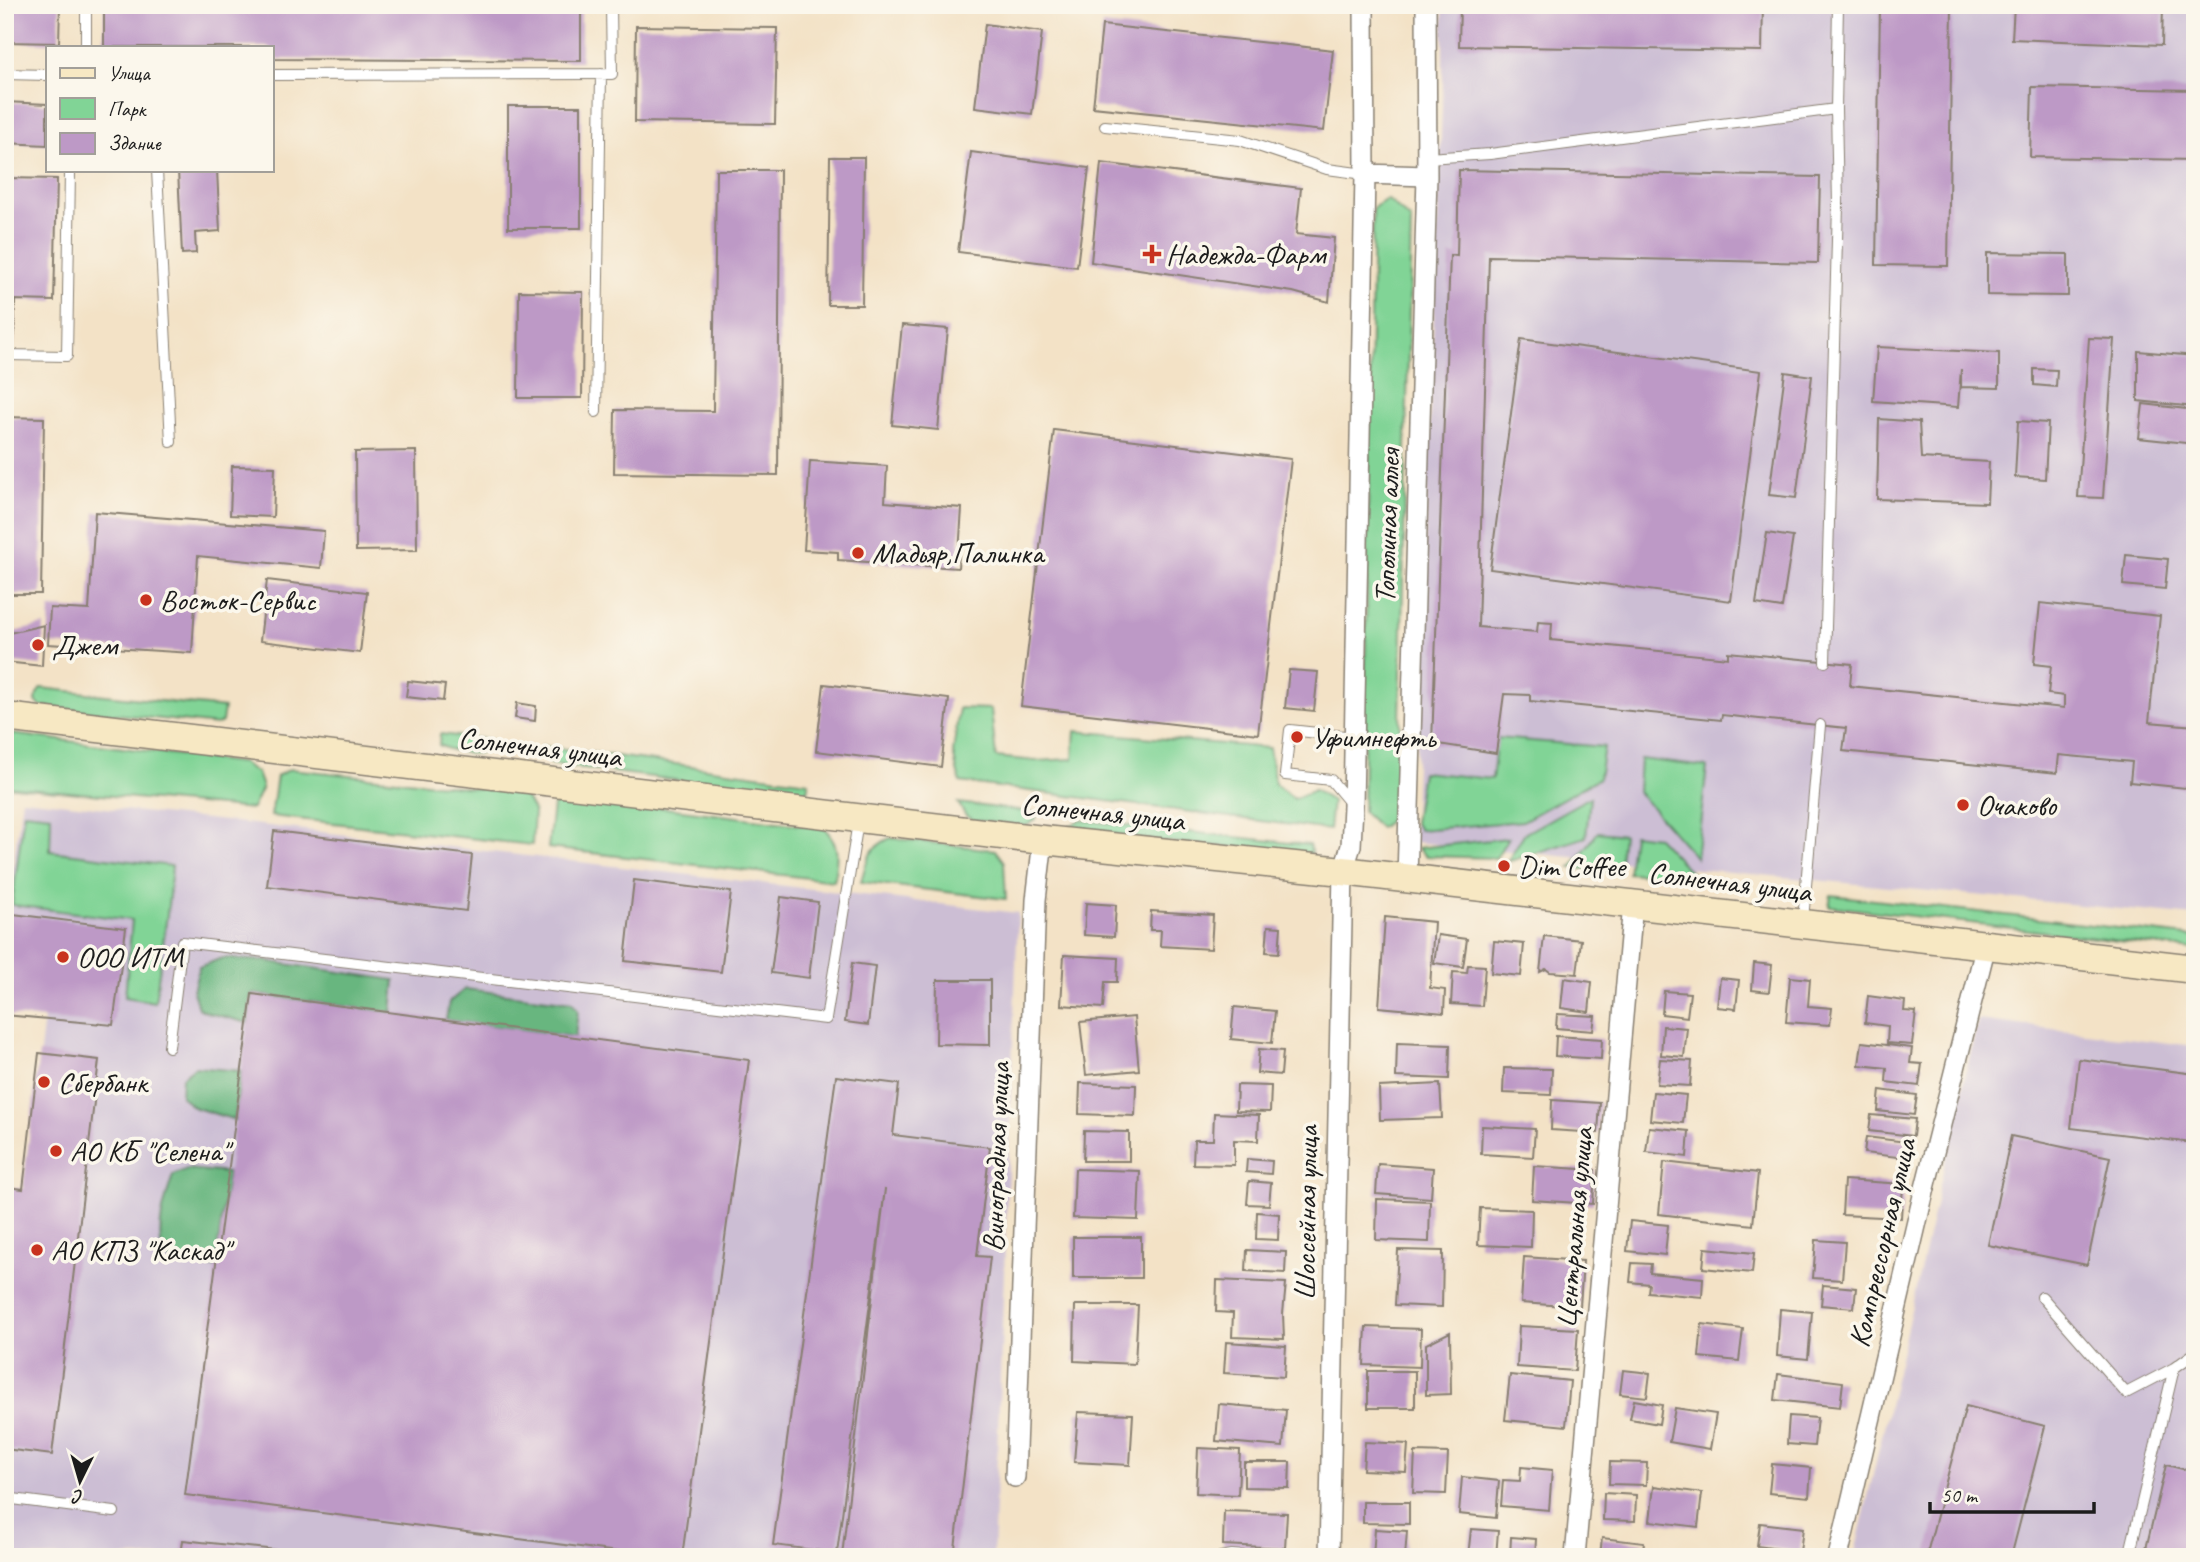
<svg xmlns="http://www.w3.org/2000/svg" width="2200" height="1562" viewBox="0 0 2200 1562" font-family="Caveat,sans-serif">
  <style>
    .industrial { fill: #ccbed4 }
    .green { fill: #81d496; stroke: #4e7859; stroke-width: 2 }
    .forest { fill: #68b67f; stroke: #42694e; stroke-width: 2 }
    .building { fill: #bd99c6 }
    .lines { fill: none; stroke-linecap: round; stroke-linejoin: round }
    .service-casing { stroke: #887f71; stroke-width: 12 }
    .minor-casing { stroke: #887f71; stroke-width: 22 }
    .secondary-casing { stroke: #887f71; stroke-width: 31 }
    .service { stroke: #fff; stroke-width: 10 }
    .minor { stroke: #fff; stroke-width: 19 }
    .secondary { stroke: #f7e8c3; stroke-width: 28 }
    .poi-dot { fill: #c8321e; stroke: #fbf7ec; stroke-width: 2.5 }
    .labels { text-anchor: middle; stroke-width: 7; stroke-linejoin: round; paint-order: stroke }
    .poi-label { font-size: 30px; fill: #1c1c1c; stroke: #fbf7ec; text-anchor: start }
    .street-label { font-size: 30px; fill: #1c1c1c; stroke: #fbf7ec }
  </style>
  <rect width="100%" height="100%" fill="#fbf7ec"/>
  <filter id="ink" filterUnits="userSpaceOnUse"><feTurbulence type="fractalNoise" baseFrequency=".0143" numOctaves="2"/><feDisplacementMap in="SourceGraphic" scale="14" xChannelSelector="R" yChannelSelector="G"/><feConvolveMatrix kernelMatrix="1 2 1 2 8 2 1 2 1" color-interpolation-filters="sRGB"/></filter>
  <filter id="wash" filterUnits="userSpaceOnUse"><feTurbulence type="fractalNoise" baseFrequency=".00686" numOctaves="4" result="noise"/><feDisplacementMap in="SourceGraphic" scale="28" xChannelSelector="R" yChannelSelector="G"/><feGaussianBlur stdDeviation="1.57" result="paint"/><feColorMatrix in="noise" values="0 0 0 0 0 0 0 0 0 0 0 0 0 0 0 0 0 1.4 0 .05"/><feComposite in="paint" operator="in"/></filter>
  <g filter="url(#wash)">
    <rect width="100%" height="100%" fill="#f3e2c6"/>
    <path class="industrial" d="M 1443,5 L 2195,5 L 2195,916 L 1413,842 L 1443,84 Z
      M 22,799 L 244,823 L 1018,913 L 993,1557 L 5,1557 L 5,1212 L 23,1189 L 44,1019 L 5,1015 L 5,913 L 7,912 Z
      M 1978,1020 L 2195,1046 L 2195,1557 L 1854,1557 Z"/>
    <path class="green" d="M 1387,199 L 1411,220 L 1398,814 L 1380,828 L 1363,812 L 1373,208 Z
      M 41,688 L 224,708 L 222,722 L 217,725 L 40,706 L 36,701 L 37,694 Z
      M 959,708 L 991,709 L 996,757 L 1036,761 L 1073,759 L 1075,731 L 1269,748 L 1275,784 L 1294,799 L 1314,790 L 1332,801 L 1329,830 L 960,782 L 953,753 Z
      M 5,733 L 242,763 L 257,773 L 262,787 L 252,809 L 5,786 Z
      M 440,734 L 492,740 L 490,750 C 477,758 452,751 439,745 Z
      M 1497,738 L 1604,747 L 1599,778 L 1523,821 L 1419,830 L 1414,822 L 1422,772 L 1492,779 Z
      M 542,746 L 809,782 L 807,791 L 800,796 L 551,764 L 544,755 Z
      M 1640,759 L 1707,767 L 1696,858 L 1638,792 Z
      M 290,769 L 523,793 L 534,812 L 532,845 L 271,816 L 277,776 Z
      M 562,795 L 824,828 C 841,845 837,858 834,881 L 548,848 L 553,805 Z
      M 1590,797 L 1586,837 L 1507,862 L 1524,834 Z
      M 958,803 L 1038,813 L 1035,820 L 1026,826 L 974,820 L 966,816 Z
      M 24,812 L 51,815 L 50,851 L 172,866 L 167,915 L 155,1002 L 125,997 L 132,920 L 12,905 Z
      M 1079,820 L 1309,845 L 1312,854 L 1074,834 L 1069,827 Z
      M 1598,832 L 1623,835 L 1619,872 L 1571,868 Z
      M 1633,834 L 1657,837 L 1696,878 L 1628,873 Z
      M 890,838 L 995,850 L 1004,862 L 1006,899 L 861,882 C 867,859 868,849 890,838 Z
      M 1508,838 L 1496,858 L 1426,856 L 1417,848 Z
      M 1831,895 L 2195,937 L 2195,950 L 1829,906 Z"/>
    <path class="forest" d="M 222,958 L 265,961 L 395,980 L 392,1013 L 252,994 L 248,1023 L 209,1013 L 198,1008 L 193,991 L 199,967 Z
      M 465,989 L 572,1002 L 578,1010 L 575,1037 L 446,1020 L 449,1002 Z
      M 195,1067 L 241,1071 L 235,1120 L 193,1107 L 181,1096 L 182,1077 Z
      M 187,1169 L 228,1173 L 215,1267 L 190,1265 L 164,1258 C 155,1231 164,1202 173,1175 Z"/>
    <g id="blocks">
      <path class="building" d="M 5,5 L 60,5 L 59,43 L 5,42 Z
        M 104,5 L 581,5 L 581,61 L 271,59 L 271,47 L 104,47 Z
        M 1460,5 L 1763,5 L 1762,51 L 1459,46 Z
        M 1880,5 L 1952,5 L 1948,266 L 1876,265 Z
        M 2014,5 L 2163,5 L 2162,45 L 2012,39 Z
        M 985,24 L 1042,32 L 1032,114 L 975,107 Z
        M 1102,25 L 1333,50 L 1324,131 L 1093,107 Z
        M 636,26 L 777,28 L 775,124 L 635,122 Z
        M 2032,87 L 2195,90 L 2195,160 L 2030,157 Z
        M 5,102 L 47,104 L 47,145 L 5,143 Z
        M 508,106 L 581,106 L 581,228 L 508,228 Z
        M 971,152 L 1089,168 L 1077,267 L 958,252 Z
        M 830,157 L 864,157 L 862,305 L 828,305 Z
        M 1101,163 L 1301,188 L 1296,234 L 1334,238 L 1329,302 L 1293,292 L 1091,262 Z
        M 178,170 L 217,170 L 220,231 L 195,233 L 196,253 L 182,254 Z
        M 716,170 L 780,170 L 778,475 L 614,473 L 615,410 L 713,411 Z
        M 1459,170 L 1820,177 L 1818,263 L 1489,256 L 1478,627 L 1537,632 L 1538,622 L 1552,623 L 1551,640 L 1728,658 L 1728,652 L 1852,664 L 1850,686 L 2064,708 L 2064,696 L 2048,694 L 2051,666 L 2034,664 L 2040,603 L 2160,616 L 2149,722 L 2195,726 L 2195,789 L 2130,782 L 2132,762 L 2059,755 L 2057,773 L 1843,751 L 1846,728 L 1722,715 L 1721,720 L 1530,701 L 1530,695 L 1504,694 L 1496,753 L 1432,743 L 1450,255 L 1457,256 Z
        M 5,178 L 57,179 L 54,301 L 15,300 L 14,346 L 5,346 Z
        M 1987,253 L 2068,254 L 2068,296 L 1987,295 Z
        M 519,291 L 583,292 L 582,398 L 518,398 Z
        M 902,325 L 948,329 L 938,430 L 892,425 Z
        M 2089,338 L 2114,339 L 2103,498 L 2078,497 Z
        M 1521,339 L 1761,371 L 1731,601 L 1490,569 Z
        M 1877,347 L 1999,353 L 1999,388 L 1961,387 L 1961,369 L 1958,407 L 1873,401 Z
        M 2138,351 L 2195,356 L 2195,407 L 2138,401 Z
        M 2034,369 L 2057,370 L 2056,387 L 2034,385 Z
        M 1785,372 L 1812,376 L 1796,498 L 1769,495 Z
        M 2143,404 L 2195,410 L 2195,444 L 2139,438 Z
        M 5,417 L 44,418 L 41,594 L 5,594 Z
        M 1879,419 L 1919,422 L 1921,458 L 1989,462 L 1987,503 L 1877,499 Z
        M 2018,421 L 2048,423 L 2045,479 L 2015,477 Z
        M 1054,430 L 1291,459 L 1258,734 L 1021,706 Z
        M 416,451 L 417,550 L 356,551 L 355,452 Z
        M 810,461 L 887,466 L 885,502 L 962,508 L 958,568 L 838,560 L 838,552 L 804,550 Z
        M 232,466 L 275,467 L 273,517 L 230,515 Z
        M 95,512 L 324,531 L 321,568 L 198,556 L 192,653 L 48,644 L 50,608 L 89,610 Z
        M 1767,533 L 1793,537 L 1782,608 L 1756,604 Z
        M 2126,555 L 2168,559 L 2165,589 L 2123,585 Z
        M 267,580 L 367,592 L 360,653 L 260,641 Z
        M 44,625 L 42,666 L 5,662 L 5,634 Z
        M 1289,670 L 1318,672 L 1314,711 L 1285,708 Z
        M 408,681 L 445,685 L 443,701 L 406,697 Z
        M 824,684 L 949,699 L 941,767 L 816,751 Z
        M 517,703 L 536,706 L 535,721 L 515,718 Z
        M 274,831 L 472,855 L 466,911 L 267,886 Z
        M 634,880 L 731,892 L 721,972 L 625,961 Z
        M 781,897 L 818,902 L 809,978 L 771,973 Z
        M 1086,903 L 1116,905 L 1114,937 L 1084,935 Z
        M 1151,911 L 1213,915 L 1211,949 L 1160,946 L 1161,930 L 1150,930 Z
        M 5,913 L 126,928 L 113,1025 L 5,1015 Z
        M 1385,917 L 1434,922 L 1430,988 L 1445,990 L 1444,1013 L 1379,1007 Z
        M 1268,926 L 1281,927 L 1279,953 L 1266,952 Z
        M 1438,935 L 1467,939 L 1463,967 L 1434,963 Z
        M 1544,936 L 1581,940 L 1577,974 L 1550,972 L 1546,969 L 1540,972 Z
        M 1494,941 L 1524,944 L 1521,976 L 1491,973 Z
        M 1064,955 L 1118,958 L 1117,982 L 1105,982 L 1103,1008 L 1061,1005 Z
        M 852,963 L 875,966 L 868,1025 L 845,1022 Z
        M 1754,963 L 1772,965 L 1769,992 L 1752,990 Z
        M 1468,965 L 1485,966 L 1482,1006 L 1451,1004 L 1453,972 L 1467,973 Z
        M 1790,977 L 1810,979 L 1808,1006 L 1832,1008 L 1830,1025 L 1786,1022 Z
        M 1564,978 L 1592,982 L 1589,1012 L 1561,1008 Z
        M 1720,978 L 1739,980 L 1736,1009 L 1717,1007 Z
        M 937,980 L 990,980 L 990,1045 L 936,1044 Z
        M 1664,991 L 1690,993 L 1687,1017 L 1662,1014 Z
        M 252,994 L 749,1060 L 682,1557 L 656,1557 L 185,1495 Z
        M 1868,996 L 1905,1001 L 1904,1011 L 1916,1012 L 1912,1045 L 1887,1043 L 1888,1026 L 1865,1023 Z
        M 1234,1007 L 1275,1011 L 1272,1043 L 1231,1039 Z
        M 1557,1014 L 1595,1016 L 1593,1031 L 1556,1028 Z
        M 1134,1017 L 1139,1070 L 1086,1075 L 1080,1022 Z
        M 1663,1026 L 1687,1028 L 1684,1057 L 1661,1055 Z
        M 1556,1036 L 1602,1039 L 1601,1059 L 1555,1056 Z
        M 1862,1042 L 1912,1048 L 1910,1063 L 1922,1064 L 1919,1086 L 1886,1082 L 1887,1068 L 1859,1065 Z
        M 1397,1043 L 1450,1045 L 1449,1079 L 1396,1077 Z
        M 1259,1049 L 1283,1051 L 1281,1075 L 1257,1073 Z
        M 39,1053 L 99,1060 L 52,1455 L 5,1449 L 5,1212 L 8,1187 L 23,1189 Z
        M 1660,1059 L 1692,1061 L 1690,1086 L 1657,1084 Z
        M 2079,1059 L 2195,1074 L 2195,1125 L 2192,1143 L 2071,1128 Z
        M 1504,1068 L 1552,1069 L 1551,1095 L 1503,1093 Z
        M 836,1076 L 899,1084 L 893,1135 L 990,1147 L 977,1256 L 990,1257 L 954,1557 L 842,1556 L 885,1189 L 837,1553 L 773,1545 Z
        M 1080,1083 L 1136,1085 L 1135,1116 L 1079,1114 Z
        M 1440,1084 L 1442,1118 L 1380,1120 L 1379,1087 Z
        M 1237,1085 L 1271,1086 L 1270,1112 L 1236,1111 Z
        M 1880,1090 L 1917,1095 L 1914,1115 L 1878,1111 Z
        M 1653,1092 L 1686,1095 L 1683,1123 L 1650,1120 Z
        M 1552,1100 L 1600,1103 L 1598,1133 L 1551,1130 Z
        M 1214,1113 L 1259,1115 L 1258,1141 L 1234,1140 L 1234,1165 L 1193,1164 L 1194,1140 L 1213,1140 Z
        M 1871,1115 L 1915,1119 L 1913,1136 L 1869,1131 Z
        M 1482,1126 L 1535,1129 L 1533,1157 L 1481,1154 Z
        M 1649,1127 L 1689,1131 L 1687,1157 L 1646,1152 Z
        M 1084,1131 L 1129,1132 L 1129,1161 L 1083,1161 Z
        M 2011,1136 L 2110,1157 L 2087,1265 L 1988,1245 Z
        M 1866,1137 L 1907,1142 L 1905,1158 L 1864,1153 Z
        M 1247,1159 L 1272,1161 L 1271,1174 L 1246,1172 Z
        M 1664,1162 L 1758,1173 L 1753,1225 L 1659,1214 Z
        M 1378,1164 L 1433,1168 L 1431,1198 L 1376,1194 Z
        M 1534,1166 L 1595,1170 L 1593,1204 L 1532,1200 Z
        M 1075,1169 L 1140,1171 L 1138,1220 L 1073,1218 Z
        M 1844,1180 L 1903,1184 L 1901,1218 L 1842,1215 Z
        M 1249,1181 L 1271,1183 L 1269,1205 L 1247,1204 Z
        M 1377,1199 L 1430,1201 L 1429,1242 L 1376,1240 Z
        M 1480,1208 L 1532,1210 L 1531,1247 L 1478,1245 Z
        M 1257,1212 L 1279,1214 L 1278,1240 L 1256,1239 Z
        M 1630,1221 L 1668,1225 L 1665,1255 L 1627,1251 Z
        M 1073,1237 L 1141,1237 L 1141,1278 L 1073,1278 Z
        M 1816,1240 L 1845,1242 L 1842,1280 L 1813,1278 Z
        M 1705,1248 L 1754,1253 L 1752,1273 L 1703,1268 Z
        M 1247,1250 L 1286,1252 L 1285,1273 L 1246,1271 Z
        M 1398,1250 L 1443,1251 L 1442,1307 L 1395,1305 Z
        M 1524,1257 L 1583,1261 L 1580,1307 L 1521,1303 Z
        M 1632,1263 L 1651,1264 L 1650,1273 L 1703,1278 L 1702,1297 L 1648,1292 L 1649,1284 L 1630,1282 Z
        M 1217,1280 L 1286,1283 L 1283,1314 L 1284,1339 L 1232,1337 L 1233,1313 L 1216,1312 Z
        M 1823,1285 L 1856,1288 L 1854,1308 L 1821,1305 Z
        M 1075,1305 L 1138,1305 L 1135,1364 L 1074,1361 Z
        M 1780,1309 L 1812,1312 L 1808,1359 L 1777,1356 Z
        M 1702,1324 L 1743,1329 L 1739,1361 L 1699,1357 Z
        M 1519,1326 L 1578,1329 L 1575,1371 L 1517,1367 Z
        M 1366,1327 L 1421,1329 L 1420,1367 L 1364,1365 Z
        M 1450,1332 L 1451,1394 L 1426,1395 L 1426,1344 Z
        M 1226,1342 L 1286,1346 L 1284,1377 L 1224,1373 Z
        M 1623,1370 L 1650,1373 L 1647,1397 L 1620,1394 Z
        M 1368,1371 L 1415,1371 L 1415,1408 L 1368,1408 Z
        M 1778,1374 L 1843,1382 L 1840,1407 L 1775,1400 Z
        M 1510,1375 L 1570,1381 L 1566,1426 L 1505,1420 Z
        M 1634,1400 L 1662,1405 L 1659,1424 L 1630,1419 Z
        M 1219,1404 L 1286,1410 L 1283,1447 L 1216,1441 Z
        M 1966,1406 L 2045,1426 L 2011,1557 L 1926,1557 Z
        M 1675,1408 L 1716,1414 L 1710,1449 L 1669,1442 Z
        M 1078,1412 L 1133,1414 L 1130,1465 L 1074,1462 Z
        M 1789,1416 L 1817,1418 L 1814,1446 L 1787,1444 Z
        M 1365,1442 L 1408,1444 L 1406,1472 L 1363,1470 Z
        M 1198,1448 L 1240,1450 L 1238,1495 L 1196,1493 Z
        M 1415,1452 L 1448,1453 L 1446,1494 L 1413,1493 Z
        M 1244,1462 L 1290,1462 L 1289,1488 L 1244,1487 Z
        M 1610,1462 L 1647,1463 L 1646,1485 L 1609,1484 Z
        M 1772,1464 L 1811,1468 L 1809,1497 L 1769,1493 Z
        M 2166,1465 L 2195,1472 L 2195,1557 L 2144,1557 Z
        M 1521,1467 L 1552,1470 L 1549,1510 L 1501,1506 L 1503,1480 L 1520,1481 Z
        M 1462,1477 L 1499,1481 L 1496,1518 L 1459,1514 Z
        M 1654,1486 L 1702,1493 L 1698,1527 L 1650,1521 Z
        M 1604,1493 L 1636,1495 L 1635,1521 L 1603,1520 Z
        M 1363,1502 L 1409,1502 L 1409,1524 L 1363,1523 Z
        M 1224,1511 L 1287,1513 L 1285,1548 L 1223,1545 Z
        M 1760,1523 L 1803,1528 L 1800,1552 L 1757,1546 Z
        M 1375,1529 L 1407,1531 L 1405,1557 L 1373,1557 Z
        M 1471,1529 L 1498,1531 L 1496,1557 L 1468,1557 Z
        M 1511,1537 L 1536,1539 L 1535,1557 L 1510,1557 Z
        M 1602,1538 L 1644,1543 L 1642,1557 L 1600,1557 Z
        M 183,1540 L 322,1555 L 322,1557 L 181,1557 Z"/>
    </g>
  </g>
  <g filter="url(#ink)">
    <use href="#blocks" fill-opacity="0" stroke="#887f71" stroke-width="2"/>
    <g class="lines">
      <defs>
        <path id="service" d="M 86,47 L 86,5
          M 5,74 L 47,75
          M 271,75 L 612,74 L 611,5
          M 1836,109 L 1838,5
          M 1105,126 L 1240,140 L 1327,169 L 1365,174
          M 1427,158 L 1490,154 L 1836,109 L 1838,205 L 1825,662
          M 157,170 L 171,442
          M 5,355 L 67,356 L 70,173
          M 596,412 L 601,74
          M 1351,804 L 1331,780 L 1285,775 L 1290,730 L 1354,737
          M 1803,920 L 1820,725
          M 169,1047 L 182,942 L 826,1019 L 858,822
          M 2042,1297 L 2126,1393 L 2174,1368
          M 5,1498 L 114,1512
          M 1221,1557 L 1232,1555 L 1257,1557
          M 2129,1557 L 2174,1368 L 2195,1353"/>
        <path id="minor" d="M 1365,174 L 1427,176
          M 1407,879 L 1427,176 L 1426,5
          M 1015,1477 L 1036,900 L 1043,840
          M 1329,1557 L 1343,871 L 1351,846 L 1353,806 L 1365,174 L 1364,5
          M 1575,1557 L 1633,904
          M 1838,1557 L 1922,1200 L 1986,945"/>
        <path id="secondary" d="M 5,717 L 1043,840 L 1343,871 L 2195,969"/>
      </defs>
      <use href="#service" class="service-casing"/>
      <use href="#minor" class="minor-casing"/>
      <use href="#secondary" class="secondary-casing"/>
      <use href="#service" class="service"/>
      <use href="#minor" class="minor"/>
      <use href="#secondary" class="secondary"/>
    </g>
  </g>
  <g class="poi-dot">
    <path d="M1148.5 243.5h7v7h7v7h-7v7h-7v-7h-7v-7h7z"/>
    <circle cx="858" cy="553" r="7"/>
    <circle cx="146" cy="600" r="7"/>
    <circle cx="38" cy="645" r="7"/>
    <circle cx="1297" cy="737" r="7"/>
    <circle cx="1963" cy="805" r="7"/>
    <circle cx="1504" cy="866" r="7"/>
    <circle cx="63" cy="957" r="7"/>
    <circle cx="44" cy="1082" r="7"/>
    <circle cx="56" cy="1151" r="7"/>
    <circle cx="37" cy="1250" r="7"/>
  </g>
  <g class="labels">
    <g class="poi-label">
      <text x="1166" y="264">Надежда-Фарм</text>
      <text x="872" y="563">Мадьяр,Палинка</text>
      <text x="160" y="610">Восток-Сервис</text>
      <text x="52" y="655">Джем</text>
      <text x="1311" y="747">Уфимнефть</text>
      <text x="1977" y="815">Очаково</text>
      <text x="1518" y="876">Dim Coffee</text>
      <text x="77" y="967">ООО ИТМ</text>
      <text x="58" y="1092">Сбербанк</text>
      <text x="70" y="1161">АО КБ "Селена"</text>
      <text x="51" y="1260">АО КПЗ "Каскад"</text>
    </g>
    <g class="street-label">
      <text transform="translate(1387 526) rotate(-88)" y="10">Тополиная аллея</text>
      <text transform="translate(540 747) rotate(7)" y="10">Солнечная улица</text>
      <text transform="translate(1103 812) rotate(6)" y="10">Солнечная улица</text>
      <text transform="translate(1730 882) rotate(7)" y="10">Солнечная улица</text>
      <text transform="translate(996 1157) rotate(-88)" y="10">Виноградная улица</text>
      <text transform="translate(1306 1213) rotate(-89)" y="10">Шоссейная улица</text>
      <text transform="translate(1574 1228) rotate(-85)" y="10">Центральная улица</text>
      <text transform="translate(1882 1243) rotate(-77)" y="10">Компрессорная улица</text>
    </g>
  </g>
  <rect width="2200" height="1562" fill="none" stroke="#fbf7ec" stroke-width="28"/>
  <rect x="46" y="46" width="228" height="126" fill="#fbf7ec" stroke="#a29f99" stroke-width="2"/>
  <rect x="60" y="68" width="35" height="10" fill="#f7e8c3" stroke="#a29f99" stroke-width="2"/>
  <text x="108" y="80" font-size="21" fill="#1c1c1c">Улица</text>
  <rect x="60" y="98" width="35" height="21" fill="#81d496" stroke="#a29f99" stroke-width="2"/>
  <text x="108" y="116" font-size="21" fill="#1c1c1c">Парк</text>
  <rect x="60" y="133" width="35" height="21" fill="#bd99c6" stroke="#a29f99" stroke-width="2"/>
  <text x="108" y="150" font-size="21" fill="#1c1c1c">Здание</text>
  <g transform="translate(80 1481) rotate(185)" stroke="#fbf7ec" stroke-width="5" paint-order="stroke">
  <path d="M0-5L12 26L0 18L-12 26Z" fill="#1c1c1c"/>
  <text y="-10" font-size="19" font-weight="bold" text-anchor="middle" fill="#1c1c1c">С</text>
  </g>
  <path d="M1930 1502v10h164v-10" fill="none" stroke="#1c1c1c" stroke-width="3.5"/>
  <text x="1941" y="1502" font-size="21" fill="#1c1c1c" stroke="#fbf7ec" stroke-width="5" paint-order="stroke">50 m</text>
</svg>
